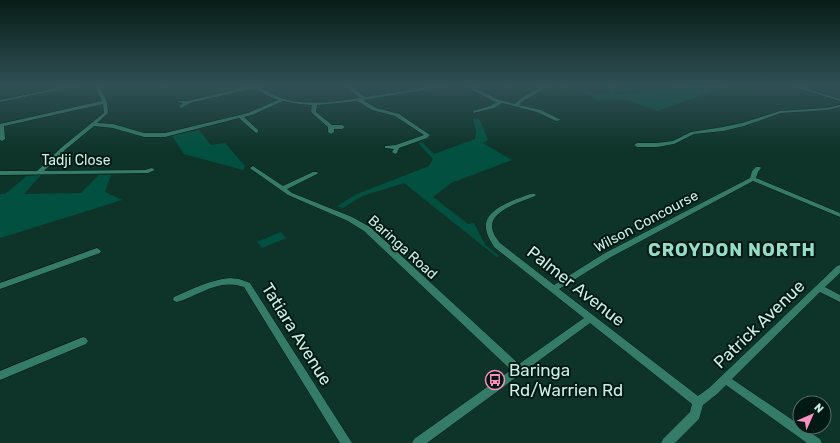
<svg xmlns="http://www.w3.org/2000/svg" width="840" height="443" viewBox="0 0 840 443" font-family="Rubik,sans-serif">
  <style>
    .green { fill: #025140 }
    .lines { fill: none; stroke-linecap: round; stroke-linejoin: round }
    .street-casing { stroke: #041913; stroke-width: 1 }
    .street { fill: #347c68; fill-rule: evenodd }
    .labels { text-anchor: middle; stroke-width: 4; stroke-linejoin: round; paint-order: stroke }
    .street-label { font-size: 14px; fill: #cef0e4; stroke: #001a13 }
    .near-street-label { font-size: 17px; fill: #cef0e4; stroke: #001a13 }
    .near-poi-label { font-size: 17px; fill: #cef0e4; stroke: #001a13; text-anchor: start }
    .district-label { font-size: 18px; font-weight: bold; letter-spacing: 1px; fill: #96ddc7; stroke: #001a13 }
  </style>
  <rect width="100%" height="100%" fill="#0e342a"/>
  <path class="green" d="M 611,86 L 616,86 L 614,93 L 619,95 L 691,86 L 728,86 L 657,111 L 628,100 L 614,99 L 599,101 L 589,94 L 576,90 L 577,88 C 588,92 597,95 609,93 Z
    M 479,118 L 488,140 L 483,143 L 512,160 L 451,183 L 433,197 L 468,224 L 474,223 L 485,245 L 499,256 L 497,257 L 404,183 L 362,196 L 343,208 L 337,206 L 357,194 L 429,166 L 433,159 L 418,143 L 422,142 L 434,154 L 475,139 L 476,131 L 473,119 Z
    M 199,130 L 211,145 L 225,143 L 245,166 L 243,170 L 184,154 L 172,136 Z
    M 41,175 L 24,194 L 81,193 L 99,175 L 111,175 L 105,192 L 122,200 L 0,238 L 0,194 L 5,194 L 27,176 Z
    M 281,232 L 286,238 L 262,248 L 257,242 Z"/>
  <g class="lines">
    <defs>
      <path id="street" d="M 69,86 L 77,86 L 0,102 L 0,100 Z
        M 95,86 L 99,86 L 107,102 L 108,113 L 97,123 L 113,124 L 144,133 L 165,133 L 248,113 L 278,100 L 266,95 L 254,88 L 190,103 L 181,108 L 179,107 L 183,103 L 177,102 L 179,101 L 188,101 L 250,86 C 262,86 272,95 284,99 C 308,106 336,102 360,98 L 345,86 L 350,86 L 365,97 L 434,86 L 445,86 L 443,87 L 363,100 L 376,108 L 399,114 L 430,135 L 427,138 L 399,148 L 397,153 L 395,154 L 392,152 L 394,149 L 385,148 L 385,146 L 396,145 L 424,135 L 395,116 L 372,110 L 357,101 L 317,105 L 316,112 L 332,125 L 342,125 L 345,127 L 342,129 L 334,129 L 334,132 L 331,134 L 328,132 L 328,127 L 312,113 L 311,111 L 312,105 L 299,104 L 283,101 L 252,115 L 244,117 L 258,130 L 258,132 L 256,133 L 239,118 L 165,137 L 144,137 L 113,128 L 94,126 L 66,149 L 44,171 L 145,170 L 152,168 L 155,170 L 148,173 L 0,175 L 0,171 L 37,171 L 62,147 L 104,113 L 103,104 L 4,126 L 5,139 L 2,141 L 0,140 L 0,124 L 102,101 Z
        M 165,86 L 170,86 L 166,88 L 164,87 Z
        M 465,86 L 470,86 L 497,99 L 515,104 C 522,96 540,86 550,86 L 523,101 L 519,105 L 541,110 L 561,120 L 556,121 L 537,112 L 502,103 L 494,108 L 473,113 L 473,111 L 490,106 L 497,102 L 493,101 Z
        M 558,86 L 565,86 L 569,88 L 567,89 Z
        M 792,86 L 798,86 L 840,99 L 840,101 Z
        M 840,105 L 840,107 L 827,110 L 781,113 L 744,126 L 723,131 L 694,134 L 674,144 L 657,147 L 637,147 L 634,145 L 637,143 L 657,143 L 673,141 L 691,132 L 723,127 L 742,123 L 780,111 L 827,108 Z
        M 253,166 L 283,186 L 313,172 L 317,172 L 318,173 L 317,174 L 287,189 L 292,193 L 352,217 L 370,227 L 519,364 L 584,318 L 494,247 C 492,242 488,238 487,233 C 481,215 500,206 514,200 C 521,198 529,193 535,194 L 536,195 L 535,196 C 523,201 492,210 492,226 C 492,232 496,238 500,243 L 554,285 L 605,253 L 750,178 L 752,171 L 756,167 L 760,167 L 761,168 L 758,172 L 756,178 L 840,213 L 840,217 L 753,181 L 611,257 L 559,289 L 698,396 L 709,388 L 837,266 L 840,265 L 840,273 L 825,287 L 840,295 L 840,302 L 820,292 L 732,379 L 800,425 L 800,427 L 802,427 L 820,439 L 822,443 L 807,443 L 726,385 L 717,394 L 703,405 L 699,419 L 675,443 L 661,443 L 663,439 L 690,412 L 692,404 L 590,323 L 427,443 L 412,443 L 414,439 L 511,370 L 364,231 L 348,221 L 288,195 L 251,169 L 250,168 Z
        M 97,248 L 101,251 L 100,253 L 0,289 L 0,283 Z
        M 230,278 L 239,279 L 250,283 L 352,443 L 340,443 L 244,287 C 219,278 200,295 177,302 L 174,301 L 173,299 L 174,297 C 192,289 210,280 230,278 Z
        M 83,337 L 86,338 L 88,341 L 86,344 L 0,380 L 0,371 Z"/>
    </defs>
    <use href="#street" class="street-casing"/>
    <use href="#street" class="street"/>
  </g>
  <linearGradient id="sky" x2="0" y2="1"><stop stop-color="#081d17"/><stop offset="0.58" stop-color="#305055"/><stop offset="1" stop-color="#305055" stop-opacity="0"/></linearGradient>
  <rect width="840" height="148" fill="url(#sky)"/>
  <defs>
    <symbol id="bus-ring" viewBox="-11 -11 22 22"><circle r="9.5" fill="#001a13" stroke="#fd8ec0" stroke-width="1.5"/><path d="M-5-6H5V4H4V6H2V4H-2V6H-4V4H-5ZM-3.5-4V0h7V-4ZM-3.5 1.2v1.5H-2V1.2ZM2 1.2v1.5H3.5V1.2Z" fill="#fd8ec0"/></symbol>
  </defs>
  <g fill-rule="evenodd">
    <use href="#bus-ring" x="484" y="369" width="22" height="22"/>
  </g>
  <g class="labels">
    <g class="street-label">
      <text x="76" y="165">Tadji Close</text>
      <text transform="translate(646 221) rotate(-28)" y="5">Wilson Concourse</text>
      <text transform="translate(403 247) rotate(42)" y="5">Baringa Road</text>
    </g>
    <g class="near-street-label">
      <text transform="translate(576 286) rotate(38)" y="6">Palmer Avenue</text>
      <text transform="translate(759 324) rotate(-44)" y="6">Patrick Avenue</text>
      <text transform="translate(297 334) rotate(58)" y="6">Tatiara Avenue</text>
    </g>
    <g class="near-poi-label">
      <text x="509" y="376">Baringa<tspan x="509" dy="20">Rd/Warrien Rd</tspan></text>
    </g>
    <g class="district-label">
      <text x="732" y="256">CROYDON NORTH</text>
    </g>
  </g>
  <g transform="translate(812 415) rotate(45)"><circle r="19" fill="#001a13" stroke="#527067"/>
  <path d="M0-3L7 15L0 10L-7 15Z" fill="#fd8ec0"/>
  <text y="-6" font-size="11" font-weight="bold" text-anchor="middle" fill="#cef0e4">N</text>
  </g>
</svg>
